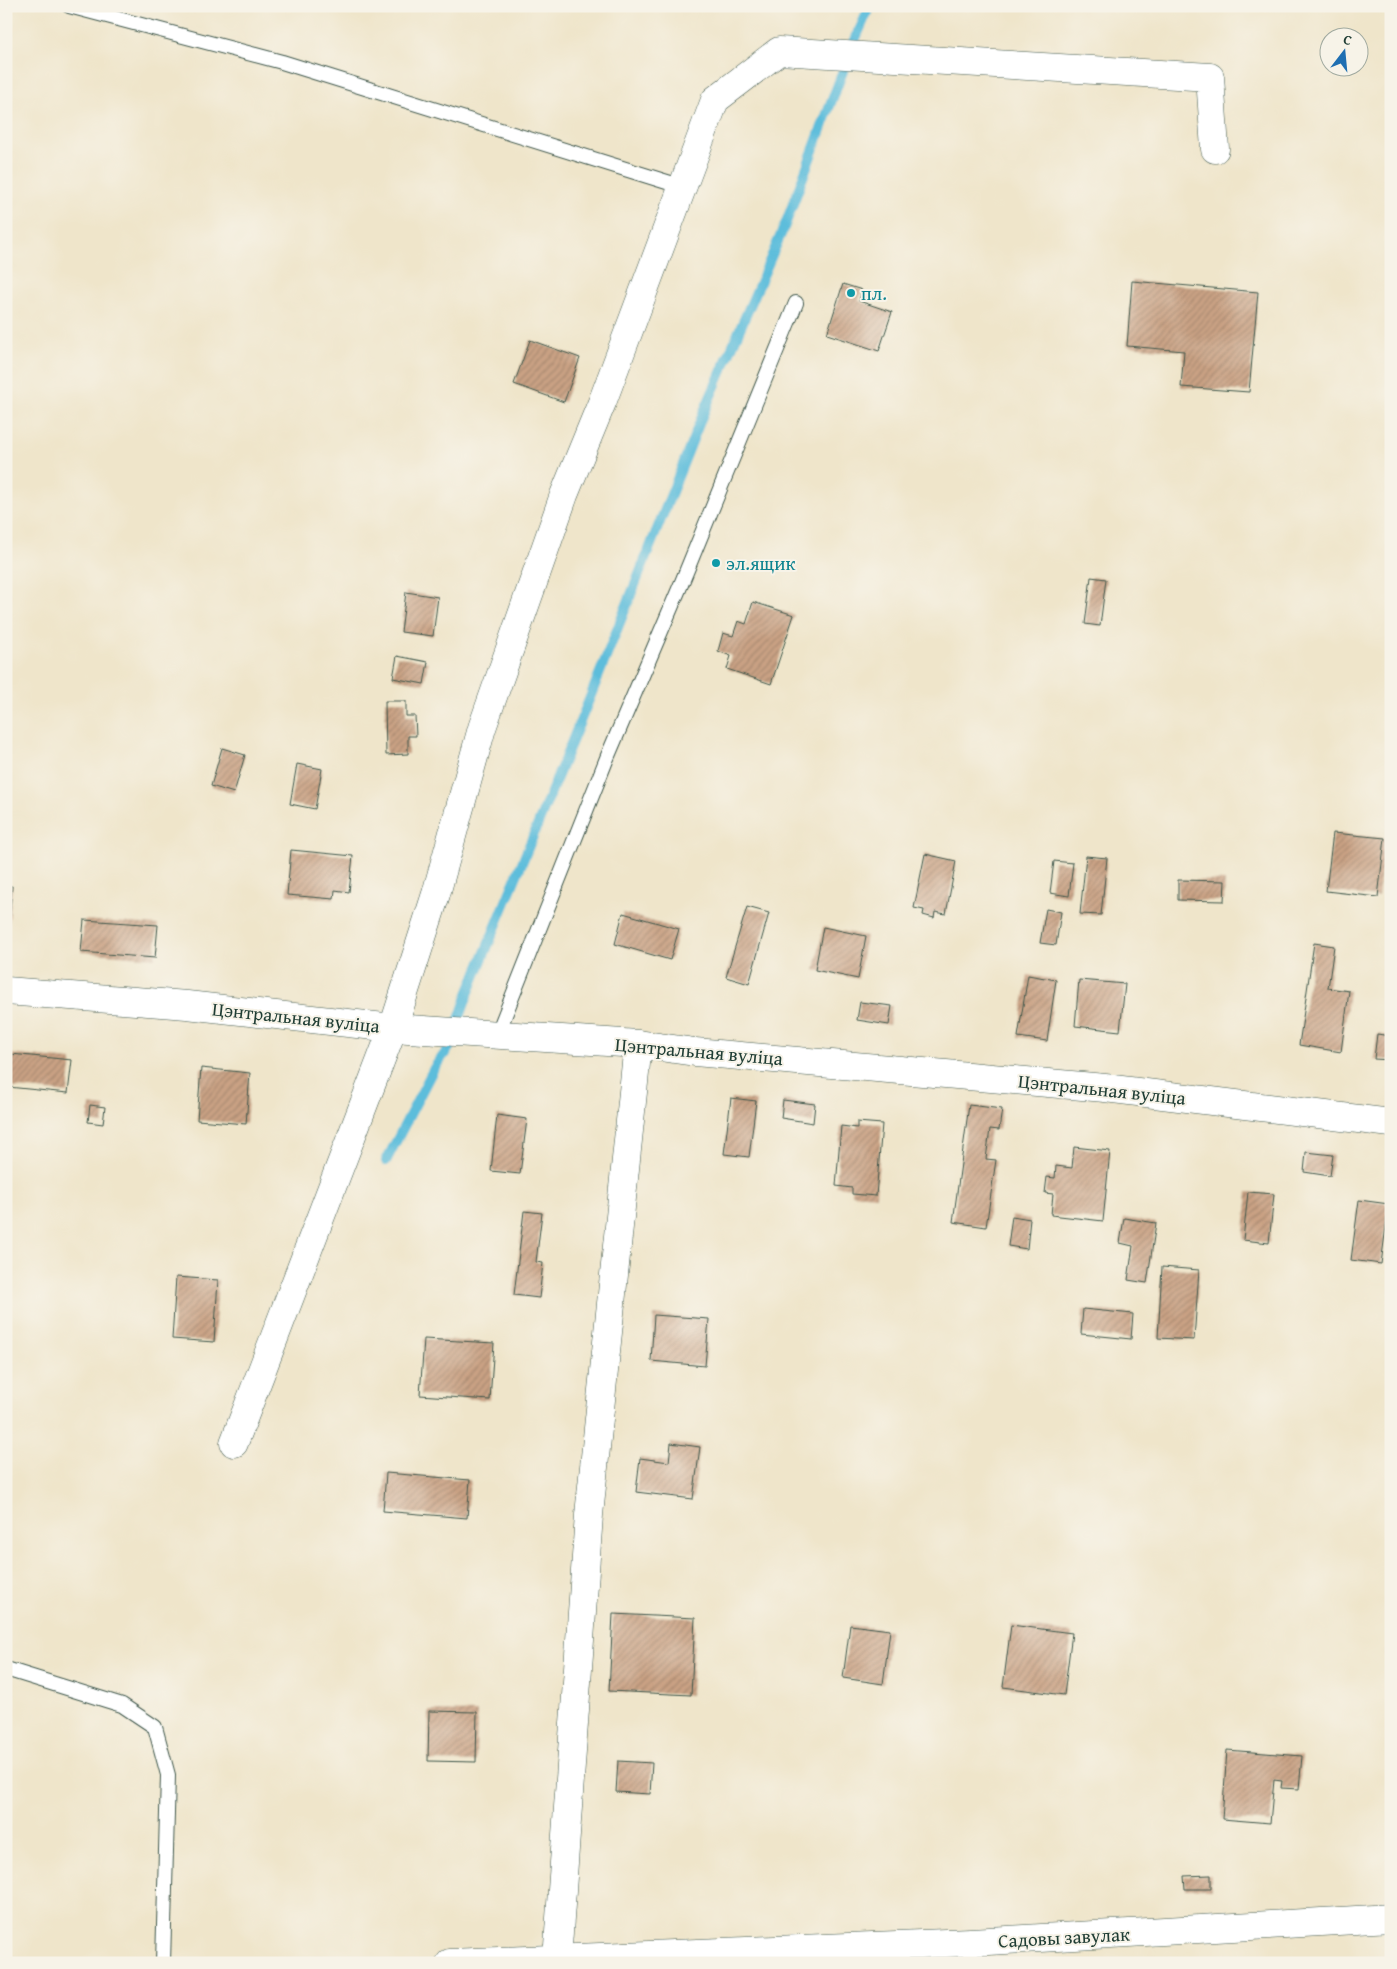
<svg xmlns="http://www.w3.org/2000/svg" width="1397" height="1969" viewBox="0 0 1397 1969" font-family="'Gentium Book Plus',serif">
  <style>
    .lines { fill: none; stroke-linecap: round; stroke-linejoin: round }
    .stream { stroke: #5dbddb; stroke-width: 10 }
    .building { fill: url(#building-hatch) }
    .service-casing { stroke: #3e564a; stroke-width: 16 }
    .minor-casing { stroke: #3e564a; stroke-width: 29 }
    .tertiary-casing { stroke: #3e564a; stroke-width: 29 }
    .service { stroke: #fff; stroke-width: 14 }
    .minor { stroke: #fff; stroke-width: 28 }
    .tertiary { stroke: #fff; stroke-width: 28 }
    .culture-dot { fill: #0f9aa8; stroke: #f7f3e8; stroke-width: 2 }
    .labels { text-anchor: middle; stroke-width: 4; stroke-linejoin: round; paint-order: stroke }
    .culture-label { font-size: 19px; fill: #0d838f; stroke: #f7f3e8; text-anchor: start }
    .street-label { font-size: 19px; fill: #1f3d34; stroke: #f7f3e8 }
  </style>
  <defs>
    <pattern id="building-hatch" width="6" height="6" patternUnits="userSpaceOnUse" patternTransform="scale(1.25)"><rect width="6" height="6" fill="#caa284"/><path d="M-1 1l2-2M0 6l6-6M5 7l2-2" fill="none" stroke="#a3856d"/></pattern>
  </defs>
  <rect width="100%" height="100%" fill="#f7f3e8"/>
  <filter id="ink" filterUnits="userSpaceOnUse"><feTurbulence type="fractalNoise" baseFrequency=".02" numOctaves="2"/><feDisplacementMap in="SourceGraphic" scale="10" xChannelSelector="R" yChannelSelector="G"/><feConvolveMatrix kernelMatrix="1 2 1 2 8 2 1 2 1" color-interpolation-filters="sRGB"/></filter>
  <filter id="wash" filterUnits="userSpaceOnUse"><feTurbulence type="fractalNoise" baseFrequency=".0096" numOctaves="4" result="noise"/><feDisplacementMap in="SourceGraphic" scale="20" xChannelSelector="R" yChannelSelector="G"/><feGaussianBlur stdDeviation="1.12" result="paint"/><feColorMatrix in="noise" values="0 0 0 0 0 0 0 0 0 0 0 0 0 0 0 0 0 1.4 0 .05"/><feComposite in="paint" operator="in"/></filter>
  <g filter="url(#wash)">
    <rect width="100%" height="100%" fill="#efe5ca"/>
    <g class="lines">
      <path class="stream" d="M 386,1161 L 434,1068 L 449,1048 L 468,994 L 591,695 L 703,414 L 785,225 L 852,47 L 870,6"/>
    </g>
    <g id="blocks">
      <path class="building" d="M 1132,281 L 1258,292 L 1249,392 L 1181,387 L 1184,351 L 1127,346 Z
        M 843,284 L 862,290 L 859,301 L 892,312 L 879,351 L 827,334 Z
        M 530,340 L 580,358 L 564,402 L 514,384 Z
        M 1091,577 L 1106,579 L 1100,626 L 1085,624 Z
        M 406,592 L 438,597 L 433,636 L 401,632 Z
        M 753,602 L 794,615 L 771,684 L 727,669 L 731,656 L 718,651 L 723,633 L 733,636 L 738,621 L 746,624 Z
        M 397,656 L 428,662 L 424,684 L 393,678 Z
        M 385,701 L 406,701 L 406,716 L 415,716 L 416,736 L 408,736 L 408,754 L 386,755 Z
        M 222,748 L 245,755 L 234,793 L 211,786 Z
        M 297,764 L 322,769 L 315,809 L 290,804 Z
        M 1333,833 L 1385,838 L 1378,897 L 1326,891 Z
        M 291,850 L 353,856 L 349,892 L 335,890 L 334,899 L 287,895 Z
        M 925,854 L 956,861 L 946,914 L 935,912 L 934,918 L 923,915 L 924,910 L 914,908 Z
        M 1086,856 L 1107,858 L 1101,915 L 1080,914 Z
        M 1054,861 L 1073,863 L 1069,896 L 1050,893 Z
        M 1178,880 L 1225,881 L 1224,901 L 1178,900 Z
        M 6,886 L 12,886 L 8,935 L 6,935 Z
        M 747,907 L 769,913 L 749,984 L 726,977 Z
        M 1046,909 L 1061,912 L 1056,945 L 1040,943 Z
        M 623,913 L 679,929 L 670,960 L 615,944 Z
        M 84,920 L 158,925 L 155,958 L 81,952 Z
        M 823,927 L 866,936 L 858,979 L 815,970 Z
        M 1314,943 L 1334,946 L 1328,988 L 1349,991 L 1341,1052 L 1299,1045 Z
        M 1028,975 L 1056,980 L 1047,1041 L 1018,1037 Z
        M 1079,980 L 1125,984 L 1120,1031 L 1075,1026 Z
        M 860,1002 L 892,1006 L 889,1025 L 857,1020 Z
        M 1377,1034 L 1391,1036 L 1391,1060 L 1374,1059 Z
        M 11,1054 L 72,1060 L 68,1093 L 8,1087 Z
        M 201,1068 L 250,1073 L 246,1124 L 197,1120 Z
        M 731,1098 L 756,1101 L 749,1157 L 724,1154 Z
        M 783,1100 L 815,1104 L 813,1123 L 781,1118 Z
        M 90,1105 L 105,1107 L 103,1124 L 88,1122 Z
        M 969,1105 L 1002,1109 L 999,1130 L 990,1129 L 986,1159 L 996,1160 L 986,1227 L 953,1222 Z
        M 497,1115 L 527,1119 L 520,1174 L 491,1171 Z
        M 857,1122 L 882,1124 L 876,1196 L 852,1194 L 852,1188 L 836,1186 L 841,1126 L 857,1128 Z
        M 1074,1147 L 1110,1151 L 1103,1221 L 1051,1215 L 1053,1194 L 1045,1193 L 1047,1177 L 1055,1178 L 1056,1166 L 1072,1168 Z
        M 1306,1152 L 1333,1155 L 1330,1176 L 1304,1172 Z
        M 1248,1192 L 1274,1194 L 1269,1243 L 1243,1240 Z
        M 1359,1200 L 1389,1204 L 1381,1264 L 1351,1260 Z
        M 524,1211 L 542,1213 L 536,1262 L 543,1263 L 539,1298 L 514,1295 Z
        M 1012,1216 L 1030,1219 L 1027,1249 L 1008,1246 Z
        M 1124,1218 L 1156,1223 L 1147,1283 L 1128,1280 L 1133,1246 L 1120,1243 Z
        M 1162,1267 L 1199,1270 L 1194,1340 L 1158,1338 Z
        M 176,1277 L 218,1280 L 214,1342 L 172,1339 Z
        M 1083,1309 L 1133,1314 L 1131,1339 L 1081,1334 Z
        M 654,1315 L 709,1319 L 705,1366 L 651,1361 Z
        M 424,1339 L 494,1343 L 490,1400 L 420,1395 Z
        M 671,1443 L 700,1447 L 693,1499 L 636,1492 L 640,1458 L 669,1462 Z
        M 386,1473 L 470,1480 L 467,1518 L 383,1511 Z
        M 613,1614 L 695,1618 L 691,1695 L 609,1691 Z
        M 850,1625 L 890,1630 L 883,1684 L 843,1678 Z
        M 1011,1625 L 1072,1633 L 1064,1695 L 1003,1687 Z
        M 429,1711 L 477,1712 L 476,1762 L 428,1761 Z
        M 1227,1750 L 1302,1756 L 1299,1789 L 1281,1788 L 1282,1781 L 1274,1780 L 1270,1823 L 1222,1819 Z
        M 618,1761 L 652,1763 L 650,1794 L 616,1792 Z
        M 1211,1875 L 1211,1889 L 1185,1889 L 1184,1876 Z"/>
    </g>
  </g>
  <g filter="url(#ink)">
    <use href="#blocks" fill-opacity="0" stroke="#3e564a" stroke-width="1"/>
    <g class="lines">
      <defs>
        <path id="service" d="M 69,6 L 282,62 L 683,187
          M 497,1035 L 607,758 L 682,582 L 796,303
          M 6,1669 L 122,1705 L 155,1727 L 168,1775 L 163,1963
          M 970,1942 L 971,1963"/>
        <path id="minor" d="M 6,991 L 187,1005 L 393,1028 L 638,1044 L 695,1052 L 1105,1088 L 1391,1123
          M 234,1443 L 393,1028 L 436,894 L 482,728 L 564,495 L 603,400 L 715,100 L 779,51 L 1210,77 L 1215,149
          M 557,1960 L 589,1515 L 638,1044"/>
        <path id="tertiary" d="M 450,1963 L 970,1942 L 1391,1918"/>
      </defs>
      <use href="#service" class="service-casing"/>
      <use href="#minor" class="minor-casing"/>
      <use href="#tertiary" class="tertiary-casing"/>
      <use href="#service" class="service"/>
      <use href="#minor" class="minor"/>
      <use href="#tertiary" class="tertiary"/>
    </g>
  </g>
  <g class="culture-dot">
    <circle cx="851" cy="293" r="5"/>
    <circle cx="716" cy="563" r="5"/>
  </g>
  <g class="labels">
    <g class="culture-label">
      <text x="861" y="300">пл.</text>
      <text x="726" y="570">эл.ящик</text>
    </g>
    <g class="street-label">
      <text transform="translate(296 1017) rotate(6)" y="7">Цэнтральная вуліца</text>
      <text transform="translate(699 1051) rotate(5)" y="7">Цэнтральная вуліца</text>
      <text transform="translate(1102 1089) rotate(6)" y="7">Цэнтральная вуліца</text>
      <text transform="translate(1064 1937) rotate(-3)" y="7">Садовы завулак</text>
    </g>
  </g>
  <rect width="1397" height="1969" fill="none" stroke="#f7f3e8" stroke-width="25"/>
  <g transform="translate(1344 52) rotate(16)"><circle r="24" fill="#f7f3e8" stroke="#a1aaa0"/>
  <path d="M0-4L9 19L0 12L-9 19Z" fill="#1f6fb2"/>
  <text y="-8" font-size="14" font-weight="bold" text-anchor="middle" fill="#1f3d34">С</text>
  </g>
</svg>
